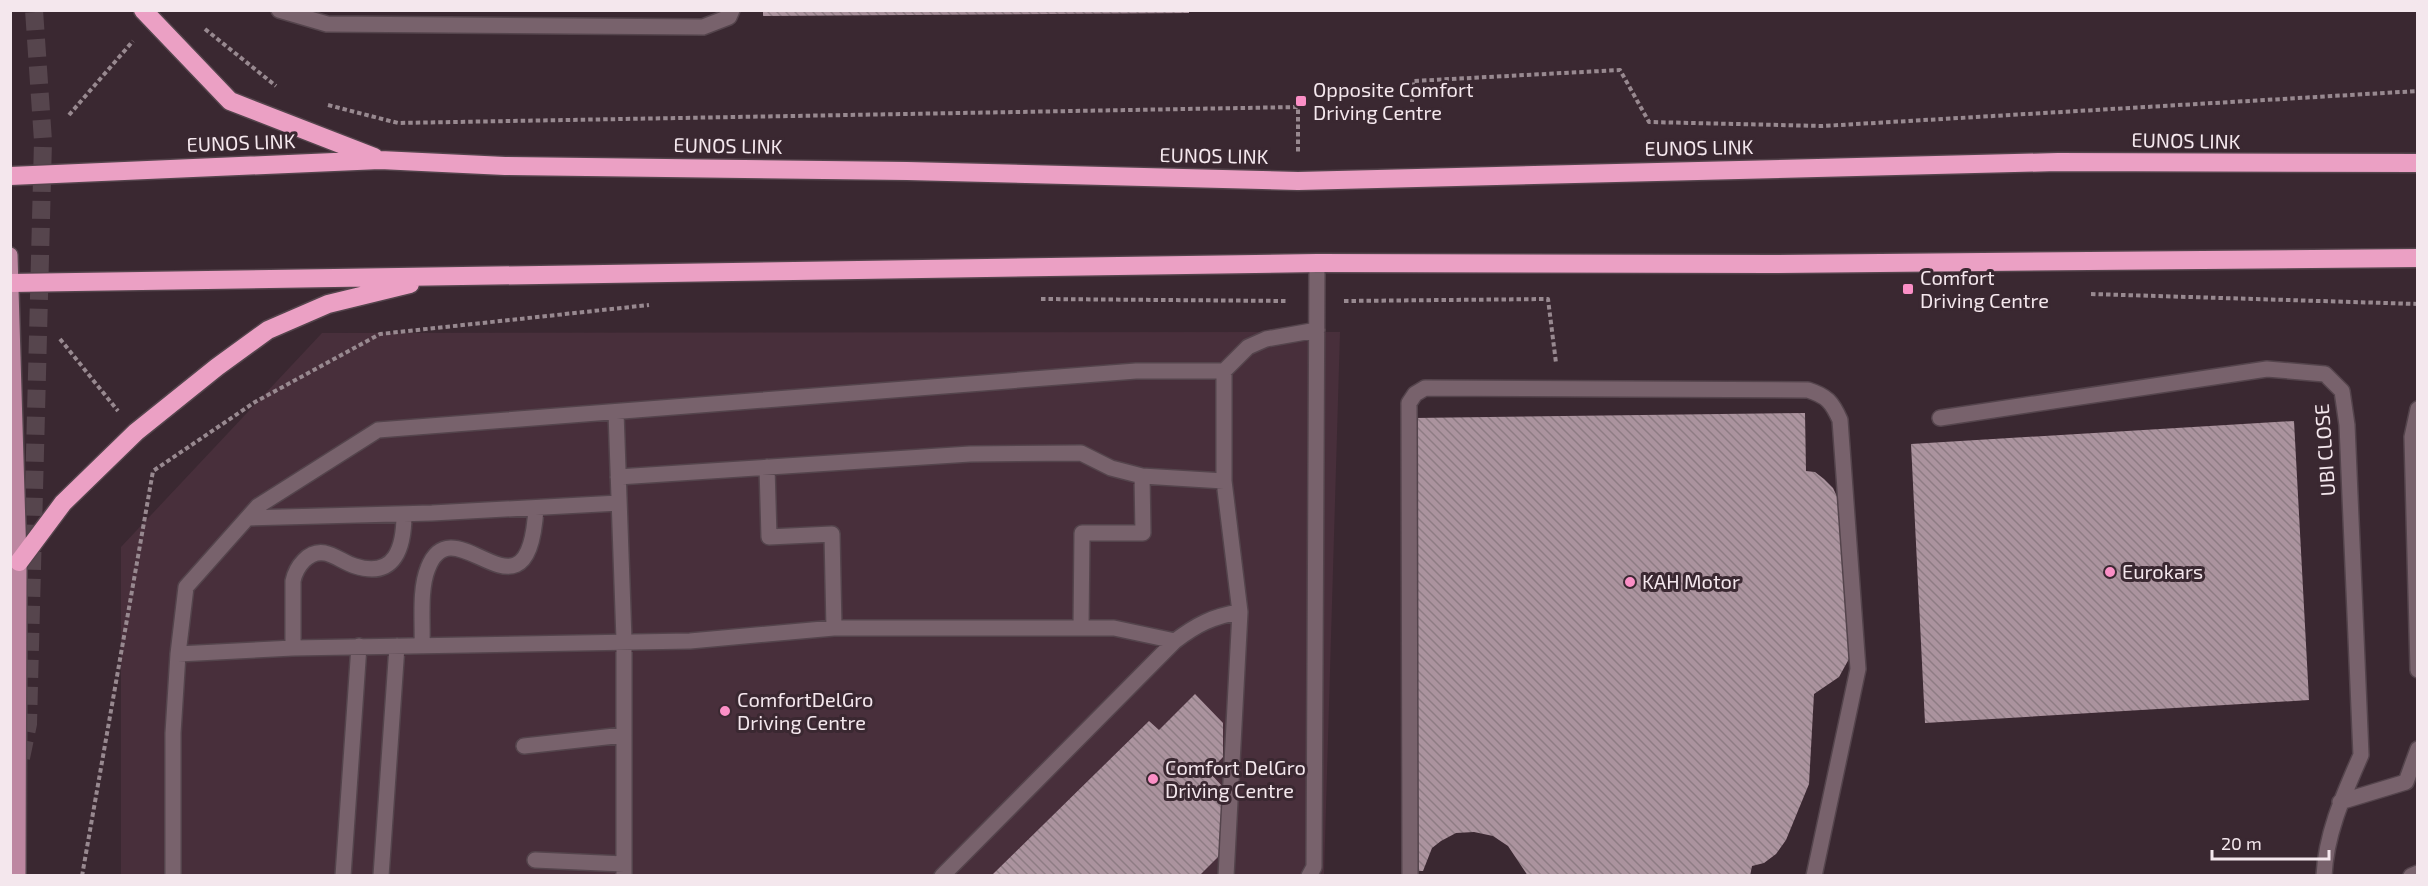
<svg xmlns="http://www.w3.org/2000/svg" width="2428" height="886" viewBox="0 0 2428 886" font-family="'Exo 2',sans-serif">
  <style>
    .built { fill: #482f3b }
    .building { fill: url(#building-back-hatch) }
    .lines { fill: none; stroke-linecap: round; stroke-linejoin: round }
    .highway-tunnel { stroke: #56454d; stroke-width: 18; stroke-dasharray: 18 9; stroke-linecap: butt }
    .minor-casing { stroke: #54444c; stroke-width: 18 }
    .major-casing { stroke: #54444c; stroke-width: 18 }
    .highway-casing { stroke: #54444c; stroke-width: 21 }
    .path { stroke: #988990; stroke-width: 4; stroke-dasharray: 4.5 3; stroke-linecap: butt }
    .minor { stroke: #78626c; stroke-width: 15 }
    .major { stroke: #bd87a1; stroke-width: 15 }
    .highway { stroke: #eba0c4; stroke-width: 18 }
    .poi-dot { fill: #fb8fc6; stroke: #3a2831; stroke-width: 2 }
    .labels { text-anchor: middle; stroke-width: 6; stroke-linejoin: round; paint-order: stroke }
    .poi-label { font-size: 20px; fill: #f4e7ed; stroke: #3a2831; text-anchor: start }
    .street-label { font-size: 20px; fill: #f4e7ed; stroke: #3a2831 }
  </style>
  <defs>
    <pattern id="building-back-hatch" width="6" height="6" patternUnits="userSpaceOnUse" patternTransform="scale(1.5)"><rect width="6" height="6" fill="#ab939e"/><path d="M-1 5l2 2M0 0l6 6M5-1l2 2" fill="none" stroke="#8e7c84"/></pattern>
  </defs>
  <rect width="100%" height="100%" fill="#3a2831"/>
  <path class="built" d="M 1340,332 L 1324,875 L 121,876 L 121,547 L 322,333 Z"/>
  <path class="building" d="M 763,10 L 1189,10 L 1189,13 L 763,16 Z
    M 1805,413 L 1806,471 L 1815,472 L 1824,479 L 1833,488 L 1842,507 L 1850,657 L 1839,677 L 1814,694 L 1809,784 L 1786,840 L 1776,854 L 1764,863 L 1752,866 L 1750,876 L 1528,876 L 1508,846 L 1493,836 L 1474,832 L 1456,833 L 1441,841 L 1432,848 L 1423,871 L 1413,871 L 1414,418 Z
    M 2294,421 L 2309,700 L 1925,723 L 1911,444 Z
    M 1195,694 L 1223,723 L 1223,757 L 1209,772 L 1223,787 L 1223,852 L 1199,876 L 993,874 L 1149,721 L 1159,730 Z"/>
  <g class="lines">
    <path class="highway-tunnel" d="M 21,758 L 28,724 L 43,141 L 34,10"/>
    <defs>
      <path id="minor" d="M 279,10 L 327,24 L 703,27 L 729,17 L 732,10
        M 1224,371 L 1224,481 L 1240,612 L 1226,876
        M 2418,409 L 2412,437 L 2418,670
        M 616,412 L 624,640 L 624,876
        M 1940,418 L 2267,369 L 2325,374 L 2342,391 L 2347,425 L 2361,755 C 2344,794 2326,833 2324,876
        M 767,467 L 769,537 L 832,534 L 834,628
        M 618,477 L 970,454 L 1081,453 L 1111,468 L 1142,476 L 1224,481
        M 248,518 L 432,513 L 619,503
        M 1081,628 L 1082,533 L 1143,533 L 1142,476
        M 422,645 C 423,622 419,590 428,568 C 454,500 528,638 536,508
        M 293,648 L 293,581 C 296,567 308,550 325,553 C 335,555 345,563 355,566 C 396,579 404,546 404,514
        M 178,654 L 293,648 L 690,641 L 834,628 L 1114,628 L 1175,641
        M 524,746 L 624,735
        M 2340,802 L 2406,782 L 2418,749
        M 535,860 L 624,864
        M 173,876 L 173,733 L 178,654 L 186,587 L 258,506 L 378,430 L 1136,371 L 1224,371 L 1248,347 L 1266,339 L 1317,330
        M 343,876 L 359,646
        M 381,876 L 397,646
        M 942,876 L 1175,641 C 1196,625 1213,616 1240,612
        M 1309,876 L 1314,867 L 1317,263
        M 1410,876 L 1409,403 L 1415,394 L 1425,388 L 1808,390 C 1827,396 1832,402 1840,420 L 1858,669 L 1814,876
        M 2411,876 L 2418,873"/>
      <path id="major" d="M 10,255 L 19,562 L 18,876"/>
      <path id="highway" d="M 143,10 L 230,101 L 374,157
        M 10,176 L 380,160 L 505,166 L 907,171 L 1298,181 L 2058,162 L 2418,163
        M 10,283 L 1317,263 L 1774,264 L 2418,258
        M 19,562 L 63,503 L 136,432 L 217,367 L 268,330 L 328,304 L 410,284"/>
    </defs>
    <use href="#minor" class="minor-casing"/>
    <use href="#major" class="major-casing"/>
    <use href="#highway" class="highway-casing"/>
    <path class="path" d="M 205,29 L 276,86
      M 1412,102 L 1413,81 L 1620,70 L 1649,122 L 1823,126 L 2418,91
      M 328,105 L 398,123 L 1298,107 L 1298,153
      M 69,115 L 133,41
      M 2091,294 L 2418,304
      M 1041,299 L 1288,301
      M 1344,301 L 1548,299 L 1556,363
      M 60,339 L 118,411
      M 82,876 L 153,471 L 255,402 L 380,334 L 649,305"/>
    <use href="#minor" class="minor"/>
    <use href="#major" class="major"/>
    <use href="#highway" class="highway"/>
  </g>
  <g class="poi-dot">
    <rect x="1295" y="95" width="12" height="12" rx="3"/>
    <rect x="1902" y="283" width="12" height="12" rx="3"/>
    <circle cx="2110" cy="572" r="6"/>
    <circle cx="1630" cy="582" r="6"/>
    <circle cx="725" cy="711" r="6"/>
    <circle cx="1153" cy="779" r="6"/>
  </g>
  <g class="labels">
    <g class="poi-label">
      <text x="1313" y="97">Opposite Comfort<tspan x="1313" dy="23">Driving Centre</tspan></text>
      <text x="1920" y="285">Comfort<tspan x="1920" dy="23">Driving Centre</tspan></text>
      <text x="2122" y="579">Eurokars</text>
      <text x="1642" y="589">KAH Motor</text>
      <text x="737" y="707">ComfortDelGro<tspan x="737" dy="23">Driving Centre</tspan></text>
      <text x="1165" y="775">Comfort DelGro<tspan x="1165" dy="23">Driving Centre</tspan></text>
    </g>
    <g class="street-label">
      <text transform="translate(2186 141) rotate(1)" y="7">EUNOS LINK</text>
      <text transform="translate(241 143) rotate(-2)" y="7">EUNOS LINK</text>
      <text transform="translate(728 146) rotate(1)" y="7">EUNOS LINK</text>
      <text transform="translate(1699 148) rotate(-1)" y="7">EUNOS LINK</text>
      <text transform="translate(1214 156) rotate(1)" y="7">EUNOS LINK</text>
      <text transform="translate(2325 450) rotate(-94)" y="7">UBI CLOSE</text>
    </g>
  </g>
  <rect width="2428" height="886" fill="none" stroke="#f4e7ed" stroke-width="24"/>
  <path d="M2212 850v9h117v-9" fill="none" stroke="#f4e7ed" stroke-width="3"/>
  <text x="2221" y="850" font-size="18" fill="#f4e7ed" stroke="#3a2831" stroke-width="4.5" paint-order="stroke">20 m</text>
</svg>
